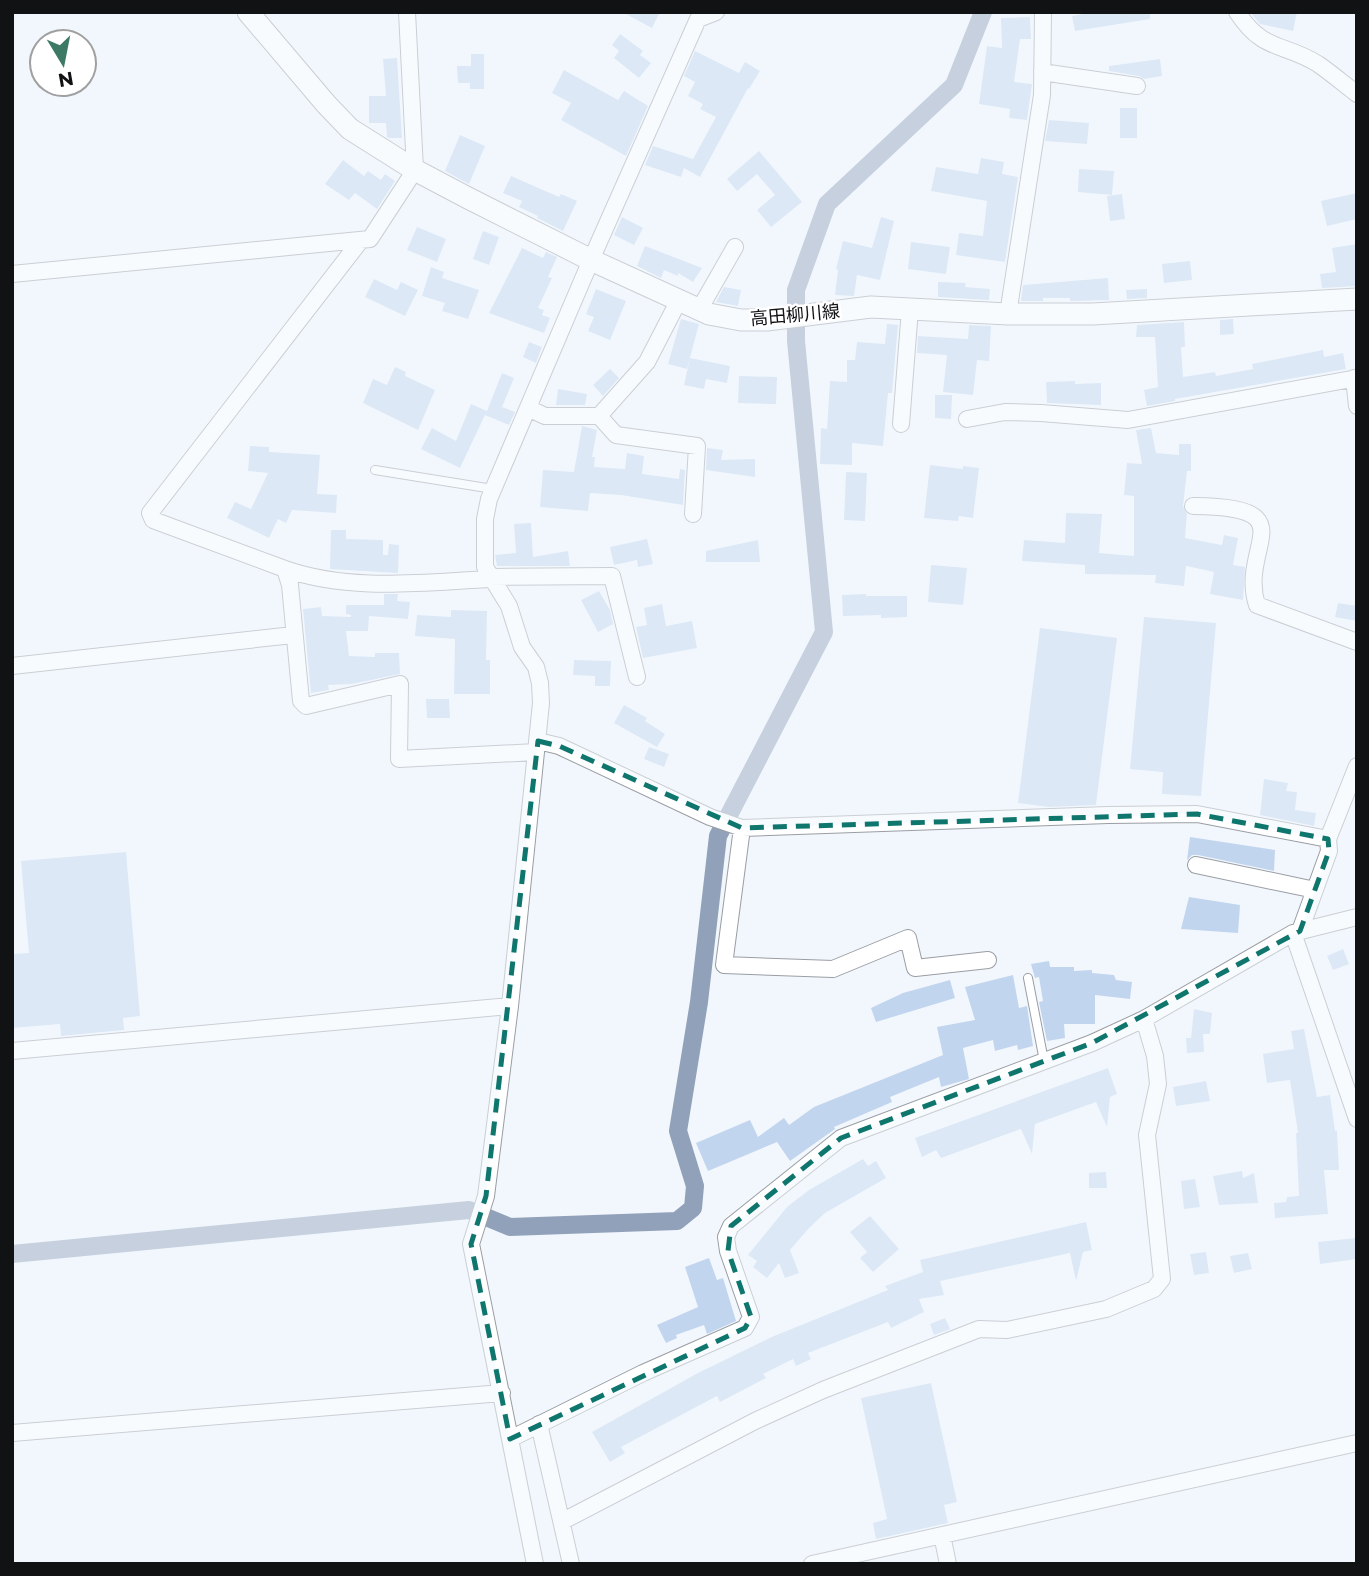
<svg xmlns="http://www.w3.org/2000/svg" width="1369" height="1576" viewBox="0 0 1369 1576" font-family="Montserrat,'Noto Sans JP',sans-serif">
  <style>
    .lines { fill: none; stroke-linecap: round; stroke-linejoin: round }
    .canal { stroke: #91a1b9; stroke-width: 18 }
    .building { fill: #c2d5ee }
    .lane-casing { stroke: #9a9ea4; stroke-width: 10 }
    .street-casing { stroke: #9a9ea4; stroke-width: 18 }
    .secondary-casing { stroke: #9a9ea4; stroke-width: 23 }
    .lane { stroke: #fff; stroke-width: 8 }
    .street { stroke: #fff; stroke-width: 16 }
    .secondary { stroke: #fff; stroke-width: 21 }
    .marked { fill: none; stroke: #0f766e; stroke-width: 5; stroke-dasharray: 14 9; stroke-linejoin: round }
    .labels { text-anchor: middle; stroke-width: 5; stroke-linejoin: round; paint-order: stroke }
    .street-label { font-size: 18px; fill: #111214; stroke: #fff }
  </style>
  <rect width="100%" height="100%" fill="#f2f7fd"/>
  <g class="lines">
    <path class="canal" d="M 12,1254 L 469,1210 L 510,1227 L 677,1221 L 693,1208 L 695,1186 L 678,1131 L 699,1002 L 718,836 L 824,632 L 796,341 L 796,290 L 827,204 L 954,85 L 983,12"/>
  </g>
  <path class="building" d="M 622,12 L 660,12 L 652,28 Z
    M 1094,12 L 1150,12 L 1150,19 L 1075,31 L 1072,16 Z
    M 1250,12 L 1297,12 L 1293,31 L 1260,24 Z
    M 1030,17 L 1031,39 L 1020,39 L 1014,82 L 1032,84 L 1027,120 L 1009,118 L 1010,109 L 979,104 L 987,46 L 1002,48 L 1001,18 Z
    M 620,34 L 643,51 L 640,55 L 651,63 L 639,78 L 614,58 L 619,51 L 612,45 Z
    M 695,51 L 739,73 L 745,62 L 760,71 L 749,89 L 748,88 L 700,177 L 684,168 L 681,177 L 645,165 L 653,146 L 693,159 L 716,117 L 700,109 L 703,104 L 688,96 L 695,82 L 684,76 Z
    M 471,54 L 484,54 L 484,89 L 470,89 L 470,83 L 458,83 L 457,66 L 471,66 Z
    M 397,58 L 402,138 L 389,138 L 387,137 L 386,123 L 369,123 L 369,96 L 386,96 L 383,59 Z
    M 1160,59 L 1162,76 L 1144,79 L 1139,76 L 1109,71 L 1109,66 Z
    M 564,70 L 618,100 L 624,91 L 648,106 L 626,156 L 561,120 L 571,103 L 552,93 Z
    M 1120,108 L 1137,108 L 1137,138 L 1120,138 Z
    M 1049,120 L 1089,123 L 1087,144 L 1045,141 Z
    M 460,135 L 485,146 L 469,184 L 445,171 Z
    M 759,151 L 802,202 L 771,227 L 757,210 L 775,195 L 757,174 L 737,191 L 727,179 Z
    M 981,158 L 1004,162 L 1002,174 L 1018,177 L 1005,262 L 956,255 L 959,233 L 983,236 L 987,201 L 931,191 L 936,167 L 978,174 Z
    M 343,160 L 364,176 L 368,171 L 381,180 L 385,174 L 395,181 L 377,209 L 355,193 L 349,200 L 325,184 Z
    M 1079,169 L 1114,171 L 1112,195 L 1078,192 Z
    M 511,176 L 559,197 L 561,194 L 577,201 L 563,231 L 537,218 L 538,216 L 519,207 L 522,201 L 503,193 Z
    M 1357,193 L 1357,219 L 1327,226 L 1321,201 Z
    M 1122,194 L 1125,219 L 1110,221 L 1107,196 Z
    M 622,217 L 643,228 L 634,245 L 614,235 Z
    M 881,217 L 894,221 L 880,280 L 857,275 L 854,296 L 835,295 L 838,270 L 836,269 L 843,241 L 872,248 Z
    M 417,227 L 446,239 L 437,262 L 407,250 Z
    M 483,231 L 499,237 L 489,265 L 473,259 Z
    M 911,242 L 950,247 L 946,274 L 908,269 Z
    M 1357,244 L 1357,286 L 1322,288 L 1320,274 L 1336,272 L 1332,248 Z
    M 645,246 L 702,268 L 693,282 L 678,273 L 678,276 L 664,270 L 661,278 L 637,266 Z
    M 522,248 L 543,258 L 546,252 L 557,257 L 548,277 L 552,278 L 538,308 L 544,310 L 542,315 L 550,318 L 544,333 L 489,313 Z
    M 1190,261 L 1192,280 L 1164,283 L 1162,264 Z
    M 431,267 L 444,272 L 442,278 L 479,290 L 468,319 L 442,311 L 445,303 L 422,296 Z
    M 1108,278 L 1109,300 L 1070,301 L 1070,298 L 1043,298 L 1043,301 L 1021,301 L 1023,285 Z
    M 374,279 L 397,290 L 401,282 L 418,290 L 405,316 L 365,297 Z
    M 938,282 L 966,283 L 965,287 L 990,289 L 989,300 L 938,297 Z
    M 724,287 L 741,290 L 738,306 L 716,302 Z
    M 596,289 L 626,301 L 610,340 L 588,331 L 594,317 L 586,314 Z
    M 1147,289 L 1147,298 L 1127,299 L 1126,290 Z
    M 681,319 L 699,324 L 687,369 L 668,364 Z
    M 1233,319 L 1234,334 L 1220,335 L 1220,320 Z
    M 1184,322 L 1185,347 L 1181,347 L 1183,377 L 1215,372 L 1216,376 L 1253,369 L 1252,364 L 1323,350 L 1324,357 L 1343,353 L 1346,369 L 1175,399 L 1175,401 L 1147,406 L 1144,390 L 1158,387 L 1155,337 L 1136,337 L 1137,325 Z
    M 887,324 L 898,325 L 892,393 L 888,393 L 883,446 L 852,443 L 852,465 L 820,464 L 821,428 L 827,429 L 830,381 L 847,382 L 847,360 L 855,360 L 857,342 L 885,344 Z
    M 969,325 L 991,326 L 989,361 L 977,360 L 973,395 L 943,392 L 947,355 L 917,353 L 918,336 L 968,339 Z
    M 529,342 L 542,347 L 536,363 L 523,357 Z
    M 690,358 L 730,366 L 727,383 L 706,379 L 704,389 L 684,385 Z
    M 395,367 L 406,372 L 405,376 L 435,390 L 418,430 L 363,403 L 373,379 L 387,385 Z
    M 610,369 L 619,378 L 603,396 L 593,385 Z
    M 502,373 L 514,378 L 502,407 L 515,412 L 509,425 L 485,415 L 460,468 L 421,449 L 432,428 L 456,441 L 471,404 L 487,411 Z
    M 739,376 L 777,377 L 776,404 L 738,403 Z
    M 1075,381 L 1075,384 L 1101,383 L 1101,405 L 1047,403 L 1046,382 Z
    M 558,389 L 587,394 L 585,405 L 556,405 Z
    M 935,395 L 952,395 L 951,419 L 935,418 Z
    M 582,426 L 597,430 L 592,457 L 595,457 L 594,467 L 625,469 L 627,453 L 644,456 L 642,474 L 679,479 L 680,469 L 685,470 L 683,505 L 621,495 L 590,493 L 588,511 L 540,507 L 543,470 L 574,472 Z
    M 1151,428 L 1156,453 L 1179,455 L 1179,444 L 1191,444 L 1191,471 L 1187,471 L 1183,506 L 1187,514 L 1185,538 L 1222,545 L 1224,535 L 1238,538 L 1233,565 L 1245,567 L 1243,600 L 1210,594 L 1214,572 L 1186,566 L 1184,586 L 1155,583 L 1156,575 L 1085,574 L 1085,565 L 1022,561 L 1024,540 L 1065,543 L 1066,513 L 1102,514 L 1099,553 L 1134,556 L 1134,496 L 1124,495 L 1127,463 L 1142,464 L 1136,430 Z
    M 250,446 L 269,447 L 269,452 L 320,455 L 317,494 L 337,495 L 336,513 L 292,510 L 286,523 L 278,519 L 269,538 L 227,518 L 235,502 L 251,509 L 268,473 L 248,471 Z
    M 707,448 L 723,450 L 721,460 L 755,459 L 755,477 L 706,470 Z
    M 930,465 L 963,469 L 963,466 L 979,468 L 973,518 L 959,516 L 958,521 L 924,518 Z
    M 846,472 L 867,473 L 865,521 L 844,520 Z
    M 531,523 L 533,557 L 568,551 L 570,566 L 497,566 L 495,555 L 516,553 L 514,524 Z
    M 331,530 L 346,530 L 346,539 L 383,540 L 383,555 L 388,555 L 389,544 L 399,545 L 398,573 L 330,569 Z
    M 647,539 L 653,564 L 638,567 L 637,560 L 614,565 L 610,547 Z
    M 758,540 L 760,562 L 706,562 L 706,551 Z
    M 931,565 L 967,568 L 963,605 L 928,602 Z
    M 599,591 L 610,610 L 613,624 L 598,632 L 581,600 Z
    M 384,594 L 398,594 L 397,601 L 410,602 L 408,619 L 369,616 L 368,631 L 346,631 L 349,656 L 375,657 L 375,653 L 399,653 L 400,674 L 352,684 L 328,685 L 329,690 L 311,693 L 303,609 L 321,607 L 322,616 L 351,617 L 351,615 L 346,614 L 346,605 L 384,605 Z
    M 866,594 L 866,596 L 907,596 L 907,617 L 881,618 L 881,615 L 843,616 L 842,595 Z
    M 1338,603 L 1357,606 L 1357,621 L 1335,617 Z
    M 662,604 L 666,626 L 692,621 L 697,648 L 643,658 L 636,627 L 647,625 L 644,608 Z
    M 451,610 L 487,611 L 486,660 L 490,660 L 490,694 L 454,694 L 455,639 L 415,636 L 417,615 L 451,617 Z
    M 1144,617 L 1216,623 L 1201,796 L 1162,794 L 1163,772 L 1130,769 Z
    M 1040,628 L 1117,638 L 1096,805 L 1049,807 L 1018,803 Z
    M 574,660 L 611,661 L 610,686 L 595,686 L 595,676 L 573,675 Z
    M 426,699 L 449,699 L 450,718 L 427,718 Z
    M 624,705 L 647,718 L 645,721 L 665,734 L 657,747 L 614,723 Z
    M 649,747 L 669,754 L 664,767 L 644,759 Z
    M 1264,779 L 1288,783 L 1286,791 L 1297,792 L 1295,810 L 1316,813 L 1314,826 L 1260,815 Z
    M 1190,837 L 1275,850 L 1274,871 L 1198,855 L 1192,855 L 1187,860 Z
    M 126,852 L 140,1016 L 123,1018 L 124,1030 L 61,1036 L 60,1024 L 12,1028 L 12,954 L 29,953 L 21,861 Z
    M 1189,897 L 1240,905 L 1238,933 L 1181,929 Z
    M 1343,949 L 1349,964 L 1333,970 L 1327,956 Z
    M 1049,961 L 1050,967 L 1074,967 L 1074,971 L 1092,970 L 1092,973 L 1114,975 L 1116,980 L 1132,982 L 1130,999 L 1095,995 L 1095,1024 L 1064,1024 L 1065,1038 L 1047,1041 L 1039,1002 L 1043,1001 L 1039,977 L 1035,978 L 1031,964 Z
    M 1013,975 L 1019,1008 L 1027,1006 L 1033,1046 L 1018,1050 L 1017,1045 L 995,1051 L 993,1040 L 963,1048 L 969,1079 L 941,1087 L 939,1077 L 890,1097 L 892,1102 L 834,1127 L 835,1129 L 790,1161 L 777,1142 L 708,1171 L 696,1143 L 750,1120 L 758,1137 L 784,1118 L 789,1125 L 814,1107 L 943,1055 L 937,1027 L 975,1020 L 965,987 Z
    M 950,980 L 955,998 L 876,1022 L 871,1008 L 903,993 Z
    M 1194,1009 L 1212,1013 L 1210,1034 L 1203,1034 L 1204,1052 L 1187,1053 L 1186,1038 L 1191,1038 Z
    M 1304,1029 L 1317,1097 L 1330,1095 L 1335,1131 L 1337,1131 L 1339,1170 L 1324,1170 L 1328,1214 L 1275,1218 L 1274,1203 L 1286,1202 L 1287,1197 L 1299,1196 L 1296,1133 L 1298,1133 L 1290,1080 L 1267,1083 L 1263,1054 L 1294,1049 L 1291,1031 Z
    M 1108,1068 L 1117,1094 L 1110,1097 L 1107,1127 L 1096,1102 L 1035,1124 L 1032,1154 L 1021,1129 L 941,1158 L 936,1150 L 922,1157 L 915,1138 Z
    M 1206,1081 L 1210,1101 L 1176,1106 L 1173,1087 Z
    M 863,1159 L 868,1166 L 876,1161 L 886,1178 L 825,1213 L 810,1227 L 790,1250 L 799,1273 L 785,1278 L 779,1263 L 767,1278 L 753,1267 L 757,1261 L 748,1255 L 787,1207 L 809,1190 Z
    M 1242,1171 L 1243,1178 L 1254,1173 L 1258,1203 L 1219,1205 L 1213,1176 Z
    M 1106,1172 L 1107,1188 L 1089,1188 L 1089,1173 Z
    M 1195,1179 L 1200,1207 L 1184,1209 L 1181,1181 Z
    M 870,1216 L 899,1249 L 873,1272 L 860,1258 L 867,1252 L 850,1232 Z
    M 1086,1222 L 1092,1250 L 1083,1252 L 1076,1281 L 1070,1253 L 940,1281 L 944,1295 L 919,1299 L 924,1312 L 891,1328 L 888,1322 L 808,1353 L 811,1359 L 796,1366 L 793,1359 L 763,1374 L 766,1378 L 720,1402 L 717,1396 L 621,1447 L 625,1453 L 610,1462 L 592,1432 L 698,1373 L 774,1336 L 888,1290 L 885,1286 L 923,1272 L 920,1260 Z
    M 1356,1238 L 1357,1259 L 1320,1264 L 1318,1242 Z
    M 1206,1252 L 1209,1273 L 1194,1275 L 1190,1254 Z
    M 1248,1253 L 1252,1269 L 1234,1273 L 1230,1256 Z
    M 709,1258 L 717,1280 L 723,1278 L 736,1321 L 707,1334 L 704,1325 L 676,1335 L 677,1338 L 666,1343 L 657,1325 L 698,1307 L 685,1267 Z
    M 945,1318 L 950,1329 L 934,1335 L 930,1324 Z
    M 931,1383 L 957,1502 L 944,1505 L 948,1523 L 876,1539 L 873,1523 L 887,1519 L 861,1398 Z"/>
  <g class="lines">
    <defs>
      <path id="lane" d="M 375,470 L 493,489
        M 1028,978 L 1044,1061"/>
      <path id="street" d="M 1237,12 C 1264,53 1283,42 1318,64 C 1331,73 1344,84 1357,94
        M 1042,72 L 1137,86
        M 361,240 L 150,513 L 153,520 L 285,569 L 290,585 L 301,701 L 306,706 L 400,684 L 399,759 L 535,752
        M 12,274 L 370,239 L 415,170 L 407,12
        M 699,310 L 735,247
        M 1008,314 L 1042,95 L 1043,12
        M 1354,378 L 1357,406
        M 528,408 L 545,416 L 599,416 L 647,362 L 679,300
        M 599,416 L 616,435 L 697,446 L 693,514
        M 967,419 L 1005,412 L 1041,413 L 1128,420 L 1357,378
        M 901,424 L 910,309
        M 1193,506 C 1309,507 1238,546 1257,605 L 1357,642
        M 285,569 C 351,592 423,582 492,579
        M 490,577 L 612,576 L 637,677
        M 12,666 L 293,635
        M 538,741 L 559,746 L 710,817 L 742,828 L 1108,815 L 1197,814 L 1328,839
        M 742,828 L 724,965 L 833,969 L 908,938 L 915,968 L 988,960
        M 1196,865 L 1315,890
        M 1300,931 L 1329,851 L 1328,839 L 1357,766
        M 1293,933 L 1357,1119
        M 12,1051 L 510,1006
        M 539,1424 L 571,1564
        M 12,1433 L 502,1393
        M 510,1439 L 643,1373 L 745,1328 L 751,1317 L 728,1251 L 726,1237 L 731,1226 L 841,1138 L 1092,1043 L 1144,1019 L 1293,933 L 1357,917
        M 563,1521 L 755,1421 L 823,1390 L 979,1329 L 1007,1330 L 1106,1309 L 1154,1289 L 1162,1279 L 1147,1135 L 1158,1084 L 1155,1056 L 1144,1019
        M 942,1535 L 948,1564
        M 535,1564 L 471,1244 L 486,1196 L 510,1006 L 541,703 L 540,683 L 536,667 L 522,647 L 509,606 L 485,567 L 485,519 L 489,499 L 591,260 L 698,19 L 716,12
        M 812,1564 L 1357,1443"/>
      <path id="secondary" d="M 248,12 L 326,104 L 350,129 L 415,170 L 468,198 L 591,260 L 709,314 L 741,320 L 767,320 L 871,307 L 1008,314 L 1093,314 L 1357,299"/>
    </defs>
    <use href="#lane" class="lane-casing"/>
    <use href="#street" class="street-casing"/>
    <use href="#secondary" class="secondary-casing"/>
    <use href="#lane" class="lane"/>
    <use href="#street" class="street"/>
    <use href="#secondary" class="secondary"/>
  </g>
  <path d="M0 0H1369V1576H0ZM 538,741 L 559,746 L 742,828 L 1197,814 L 1328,839 L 1329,851 L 1300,931 L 1092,1043 L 841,1138 L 731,1226 L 728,1251 L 751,1317 L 745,1328 L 510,1439 L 471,1244 L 486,1196 Z" fill="#f2f7fd" fill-opacity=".55" fill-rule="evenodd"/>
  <path class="marked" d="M 538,741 L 559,746 L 742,828 L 1197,814 L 1328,839 L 1329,851 L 1300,931 L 1092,1043 L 841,1138 L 731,1226 L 728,1251 L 751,1317 L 745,1328 L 510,1439 L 471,1244 L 486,1196 Z"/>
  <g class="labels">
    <g class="street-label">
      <text transform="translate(795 315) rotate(-5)" y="6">高田柳川線</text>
    </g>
  </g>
  <rect width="1369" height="1576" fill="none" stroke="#111214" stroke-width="28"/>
  <g transform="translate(63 63) rotate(170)"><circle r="33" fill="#ffffff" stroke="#a0a0a1" stroke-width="2"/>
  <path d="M0-5L12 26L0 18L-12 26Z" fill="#3d7a66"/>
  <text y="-10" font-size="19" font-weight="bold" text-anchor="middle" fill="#111214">N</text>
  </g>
</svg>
